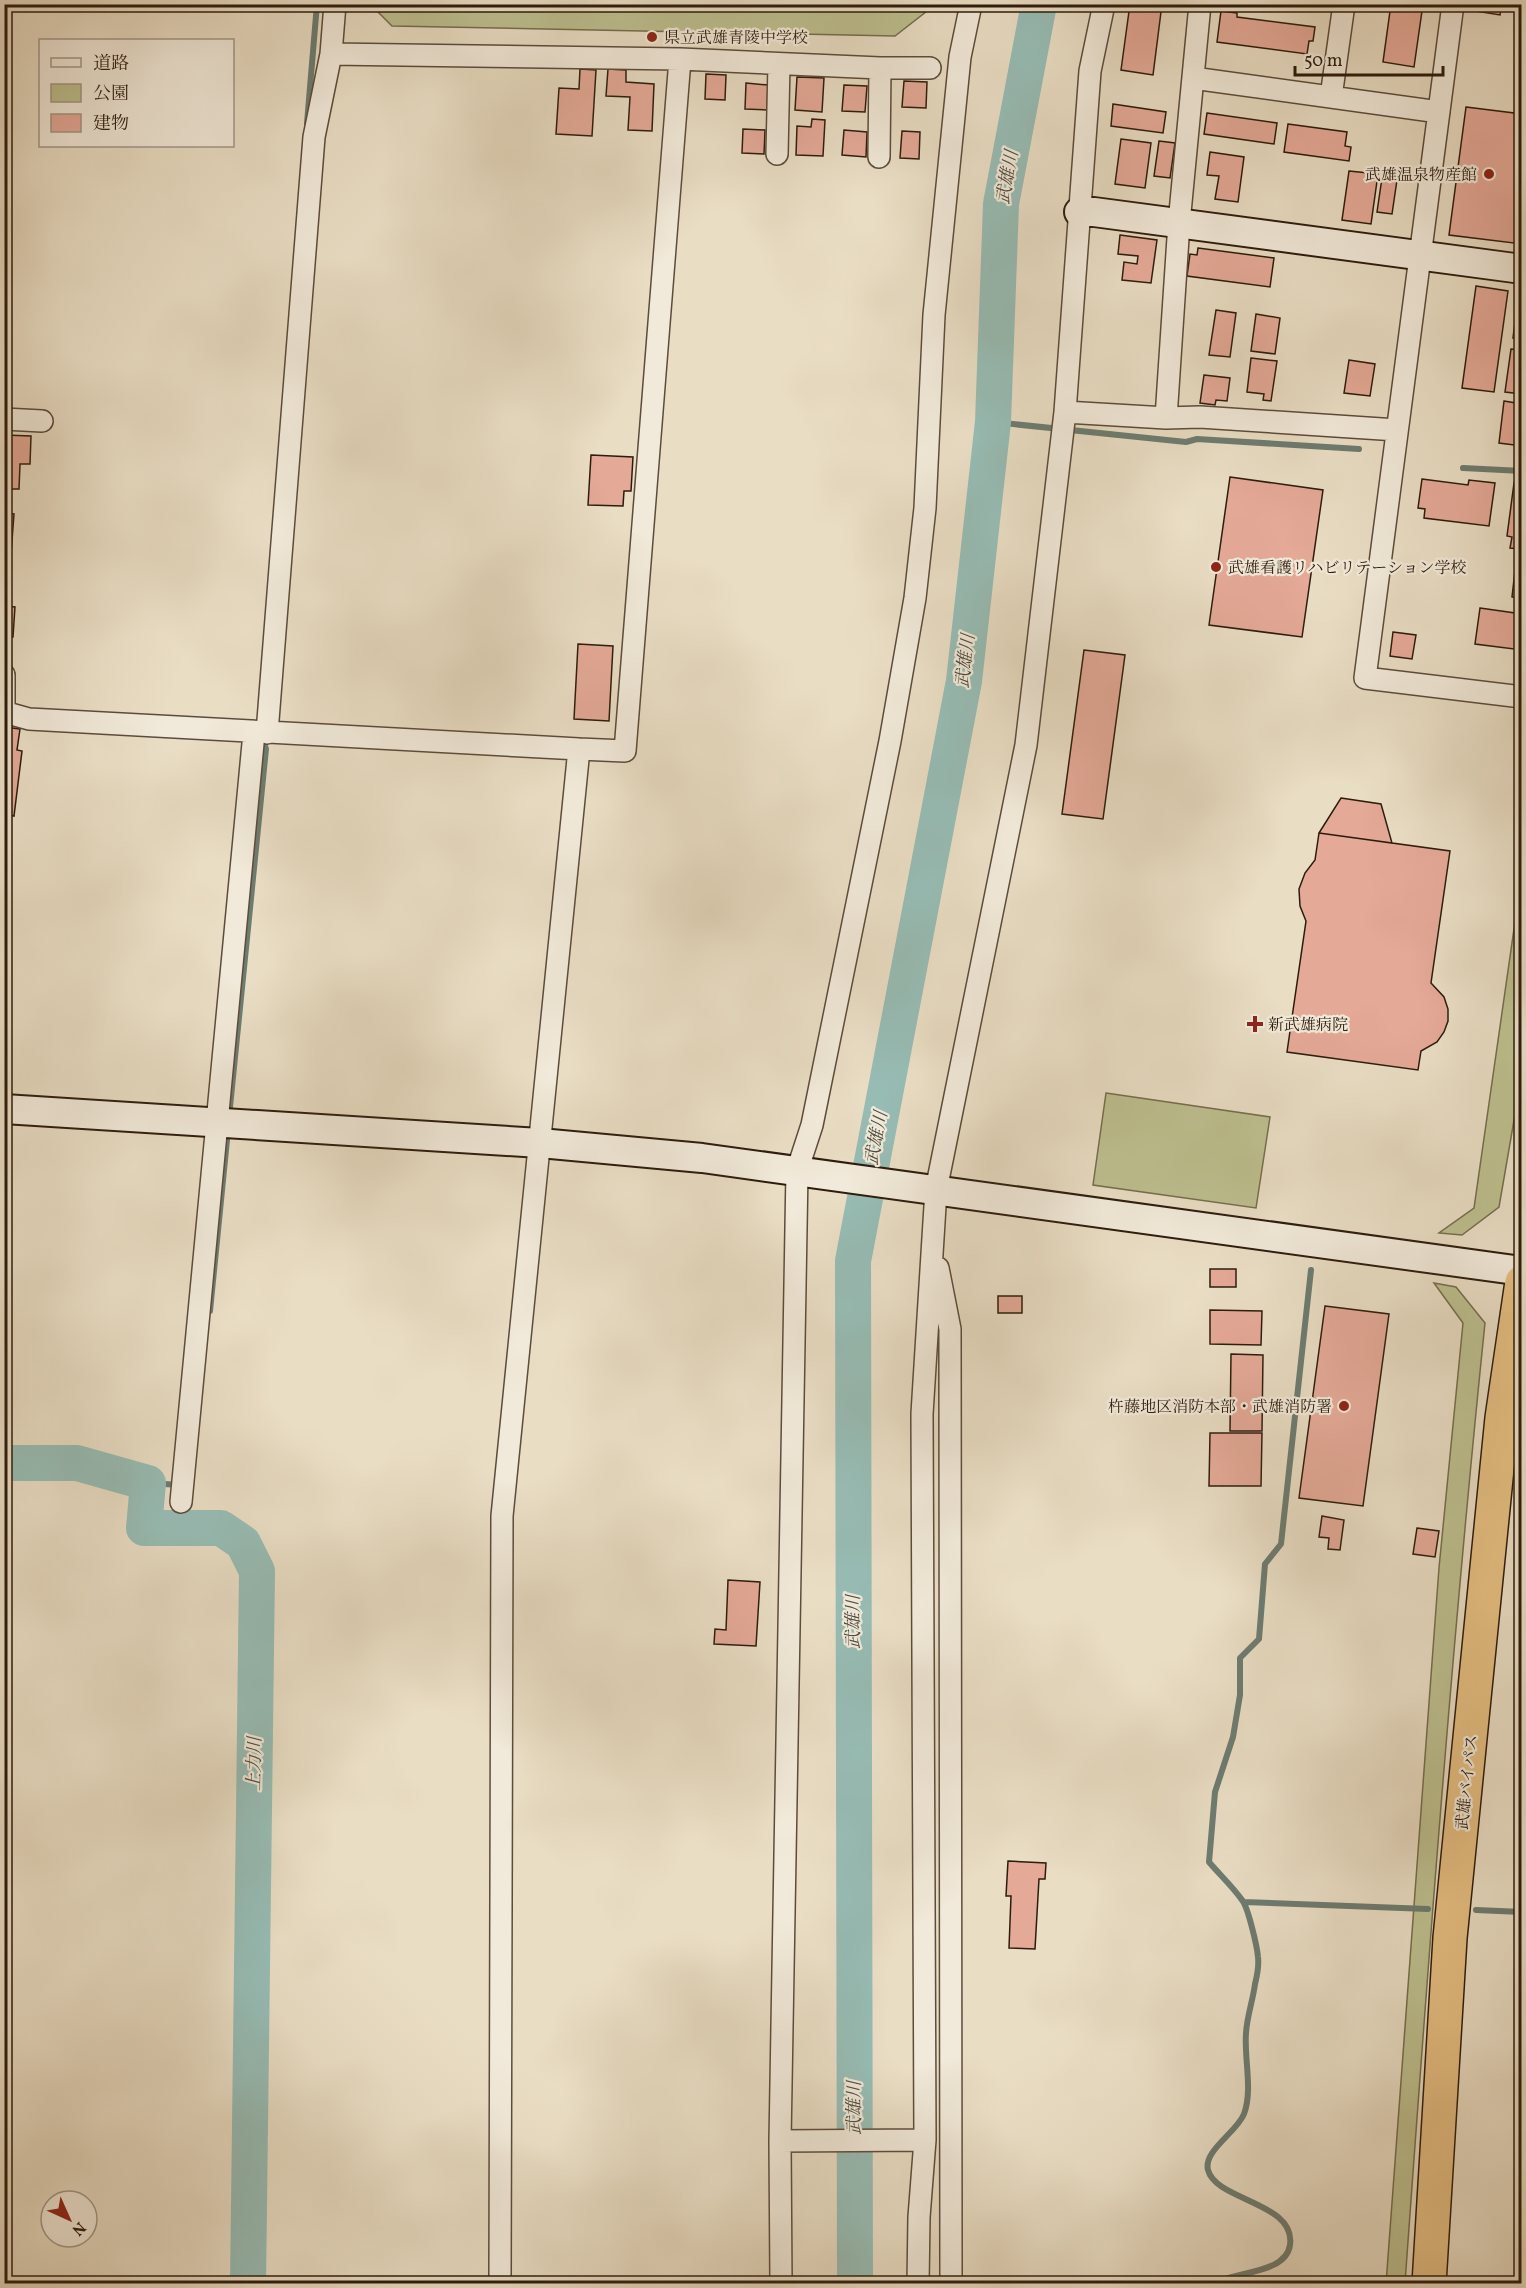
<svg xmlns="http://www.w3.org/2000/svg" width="1526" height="2288" viewBox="0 0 1526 2288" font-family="Vollkorn,'Noto Serif JP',serif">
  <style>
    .green { fill: #bdbf8f; stroke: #756e4e; stroke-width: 1.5 }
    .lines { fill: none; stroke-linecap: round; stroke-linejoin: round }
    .stream { stroke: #6d7c71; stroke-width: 6 }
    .river { stroke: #97bcb4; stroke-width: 36 }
    .building { fill: #e4a997; stroke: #2d1c0d; stroke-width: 1.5 }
    .street-casing { stroke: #5c4c3b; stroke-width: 24 }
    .secondary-casing { stroke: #2d1c0d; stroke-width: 32 }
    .highway-casing { stroke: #2d1c0d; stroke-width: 36 }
    .street { stroke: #f1e9d9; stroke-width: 21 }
    .secondary { stroke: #f1e9d9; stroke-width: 28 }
    .highway { stroke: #e4be82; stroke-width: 33 }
    .poi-dot { fill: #8f2418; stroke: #f1e9d9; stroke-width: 2 }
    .labels { text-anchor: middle; stroke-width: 4.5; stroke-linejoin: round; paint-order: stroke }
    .poi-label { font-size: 16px; fill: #2d1c0d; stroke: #f1e9d9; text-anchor: start }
    .street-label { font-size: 16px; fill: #2d1c0d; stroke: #f1e9d9 }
    .water-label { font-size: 18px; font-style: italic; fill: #4d4c3f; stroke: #f1e9d9 }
  </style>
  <rect width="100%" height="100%" fill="#e9ddc4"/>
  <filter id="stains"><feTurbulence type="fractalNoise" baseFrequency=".00333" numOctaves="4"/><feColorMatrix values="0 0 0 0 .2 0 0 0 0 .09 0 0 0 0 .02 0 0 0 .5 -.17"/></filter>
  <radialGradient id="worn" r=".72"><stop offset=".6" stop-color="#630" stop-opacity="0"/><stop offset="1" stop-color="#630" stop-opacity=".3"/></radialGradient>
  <path class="green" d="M 370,4 L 928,4 L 928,5 L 927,11 L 895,36 L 392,26 Z
    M 1521,880 L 1521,1080 L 1499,1207 L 1462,1235 L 1439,1233 L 1474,1208 Z
    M 1106,1093 L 1270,1117 L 1256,1208 L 1093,1185 Z
    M 1434,1283 L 1456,1287 L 1485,1323 C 1452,1643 1428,1963 1405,2283 L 1386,2284 L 1439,1568 L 1463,1323 Z"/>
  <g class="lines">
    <path class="stream" d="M 307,123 L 317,4
      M 993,422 L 1186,442 L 1197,439 L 1359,449
      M 1463,468 L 1522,471
      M 229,1117 L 266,749 L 262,737
      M 210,1311 L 228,1130
      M 148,1483 L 180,1485
      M 1244,1902 L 1428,1909
      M 1476,1910 L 1522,1912
      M 1213,2284 C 1235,2271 1286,2274 1290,2245 C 1296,2202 1216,2201 1208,2170 C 1203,2151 1237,2132 1244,2114 C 1253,2090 1244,2059 1246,2033 C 1247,2016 1253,2000 1255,1984 C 1257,1976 1259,1965 1258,1957 C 1257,1946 1248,1907 1242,1900 C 1233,1887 1220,1875 1209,1862 L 1215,1792 L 1233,1737 L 1240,1695 L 1240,1658 L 1259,1639 L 1265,1564 L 1281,1544 L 1311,1270"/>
    <path class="river" d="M 4,1463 L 77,1463 L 148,1483 L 144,1528 L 221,1528 L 243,1543 L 257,1571 L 248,2284
      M 855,2284 L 853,1261 L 964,681 L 993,422 L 1001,204 L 1039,4"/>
  </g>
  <path class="building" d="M 1130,4 L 1162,4 L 1153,75 L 1121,70 Z
    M 1391,4 L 1423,4 L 1414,67 L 1383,62 Z
    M 1476,4 L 1522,4 L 1522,12 L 1501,9 L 1500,15 L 1475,11 Z
    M 1221,11 L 1237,13 L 1237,17 L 1315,27 L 1313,41 L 1309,41 L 1307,54 L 1217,42 Z
    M 580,69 L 596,70 L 592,136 L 556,134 L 559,88 L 579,89 Z
    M 608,69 L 626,70 L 626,82 L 654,84 L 652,131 L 628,130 L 630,97 L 606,96 Z
    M 706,74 L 726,75 L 725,100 L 705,99 Z
    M 797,77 L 824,78 L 822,112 L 795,110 Z
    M 904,81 L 927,82 L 926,108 L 902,107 Z
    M 746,83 L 768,85 L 767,110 L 745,109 Z
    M 844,85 L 867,86 L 865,112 L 842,111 Z
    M 1113,104 L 1166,112 L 1163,133 L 1111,126 Z
    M 1466,107 L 1522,114 L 1522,244 L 1449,235 Z
    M 1207,113 L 1277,123 L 1274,144 L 1204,134 Z
    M 812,119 L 825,120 L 823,156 L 796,155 L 797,126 L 811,127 Z
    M 1288,124 L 1347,132 L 1345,146 L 1351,147 L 1349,161 L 1284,152 Z
    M 743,129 L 765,130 L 764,154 L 742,153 Z
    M 844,130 L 867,132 L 866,157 L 842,155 Z
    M 902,131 L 920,132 L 919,159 L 900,158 Z
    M 1121,139 L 1151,143 L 1145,188 L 1115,184 Z
    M 1159,141 L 1175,143 L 1170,178 L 1154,176 Z
    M 1210,152 L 1244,157 L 1238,202 L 1215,199 L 1219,176 L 1207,175 Z
    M 1349,171 L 1378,174 L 1371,224 L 1342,220 Z
    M 1382,178 L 1397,180 L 1392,214 L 1377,212 Z
    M 1120,235 L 1157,240 L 1151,283 L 1122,280 L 1124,262 L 1137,264 L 1138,256 L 1118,254 Z
    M 1198,248 L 1274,258 L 1270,287 L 1187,276 L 1190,254 L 1197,255 Z
    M 1476,286 L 1508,291 L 1494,392 L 1462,388 Z
    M 1518,297 L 1522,298 L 1522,339 L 1513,338 Z
    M 1216,310 L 1236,313 L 1230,357 L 1209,355 Z
    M 1256,314 L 1280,318 L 1275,354 L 1251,351 Z
    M 1511,349 L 1522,350 L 1522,394 L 1505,392 Z
    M 1251,358 L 1277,361 L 1271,401 L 1263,400 L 1264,394 L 1247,392 Z
    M 1349,360 L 1375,364 L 1370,396 L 1344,393 Z
    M 1204,375 L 1230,378 L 1227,401 L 1216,400 L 1215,405 L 1200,403 Z
    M 1504,401 L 1522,404 L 1522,446 L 1499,443 Z
    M 4,435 L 31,436 L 30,464 L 20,464 L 19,489 L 4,489 Z
    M 591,455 L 633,457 L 631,491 L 624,491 L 623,506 L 588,505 Z
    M 1230,477 L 1323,490 L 1302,637 L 1209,625 Z
    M 1422,479 L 1468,485 L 1469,480 L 1495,483 L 1489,526 L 1424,518 L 1425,509 L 1418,508 Z
    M 1514,483 L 1522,484 L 1522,549 L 1510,548 L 1512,537 L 1507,536 Z
    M 4,513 L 14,514 L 11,554 L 4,554 Z
    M 1516,562 L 1522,563 L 1522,599 L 1512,597 Z
    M 4,606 L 15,607 L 13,637 L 4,636 Z
    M 1480,608 L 1522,614 L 1522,650 L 1475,644 Z
    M 1393,632 L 1416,635 L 1412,659 L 1390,656 Z
    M 578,644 L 613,646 L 609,721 L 574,719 Z
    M 1084,650 L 1125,655 L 1103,819 L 1062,814 Z
    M 4,727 L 20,729 L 17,750 L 22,751 L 14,816 L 4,814 Z
    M 1341,798 L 1381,804 L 1392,843 L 1319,833 Z
    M 1319,833 L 1450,851 L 1431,983 L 1444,997 L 1448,1009 L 1448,1021 L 1444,1032 L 1437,1042 L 1421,1051 L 1418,1070 L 1287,1052 L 1306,921 L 1300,906 L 1299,889 L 1305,873 L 1315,860 Z
    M 1210,1269 L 1236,1269 L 1236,1287 L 1210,1287 Z
    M 998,1296 L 1022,1296 L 1022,1313 L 998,1313 Z
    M 1325,1306 L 1389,1314 L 1363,1506 L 1299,1498 Z
    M 1210,1310 L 1262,1311 L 1261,1345 L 1210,1344 Z
    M 1231,1354 L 1263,1355 L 1262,1431 L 1230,1431 Z
    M 1210,1433 L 1262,1433 L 1261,1486 L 1209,1486 Z
    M 1322,1516 L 1344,1520 L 1340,1550 L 1328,1549 L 1329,1538 L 1319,1537 Z
    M 1417,1528 L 1439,1531 L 1435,1557 L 1413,1554 Z
    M 728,1580 L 760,1582 L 756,1646 L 714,1644 L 715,1629 L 726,1630 Z
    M 1008,1861 L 1046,1863 L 1045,1879 L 1039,1879 L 1035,1949 L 1009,1948 L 1011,1896 L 1006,1896 Z"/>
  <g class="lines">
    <defs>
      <path id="street" d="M 1200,4 L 1179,223 L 1166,418 L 1200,417 L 1397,430
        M 1453,4 L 1365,678 L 1522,697
        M 331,54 L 680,59 L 625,751 L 579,749 L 502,1516 L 500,2284
        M 680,59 L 880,68 L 930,68
        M 1193,78 L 1439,112
        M 1331,97 L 1344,4
        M 777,154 L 779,64
        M 879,157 L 880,68
        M 1065,412 L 1166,418
        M 4,419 L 42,421
        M 4,675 L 4,712
        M 4,712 L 29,719 L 579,749
        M 267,733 L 314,137 L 331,54 L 335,4
        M 938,1268 L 950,1329 L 951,2284
        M 181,1502 L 254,733
        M 780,2141 L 925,2140
        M 781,2284 L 780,2141 L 797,1171 L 812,1125 L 890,741 L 915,598 L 925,508 L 934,315 L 960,57 L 971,4
        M 918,2284 L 919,2217 L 925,2140 L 922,1414 L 936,1190 L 1026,745 L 1065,412 L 1090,71 L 1104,4"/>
      <path id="secondary" d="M 1079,212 L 1094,212 L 1522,269
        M 4,1109 L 540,1143 L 702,1158 L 1522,1271"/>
      <path id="highway" d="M 1429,2284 L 1450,1938 L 1502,1418 L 1522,1282"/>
    </defs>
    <use href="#street" class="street-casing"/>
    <use href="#secondary" class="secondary-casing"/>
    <use href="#highway" class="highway-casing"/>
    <use href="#street" class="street"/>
    <use href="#secondary" class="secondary"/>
    <use href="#highway" class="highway"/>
  </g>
  <g class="poi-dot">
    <circle cx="652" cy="37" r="6"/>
    <circle cx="1489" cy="174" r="6"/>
    <circle cx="1216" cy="567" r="6"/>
    <path d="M1252 1015h6v6h6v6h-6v6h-6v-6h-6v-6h6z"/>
    <circle cx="1344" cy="1406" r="6"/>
  </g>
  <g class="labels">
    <g class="poi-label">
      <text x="664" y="43">県立武雄青陵中学校</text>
      <text x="1477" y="180" text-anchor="end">武雄温泉物産館</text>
      <text x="1228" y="573">武雄看護リハビリテーション学校</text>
      <text x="1268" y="1030">新武雄病院</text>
      <text x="1332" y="1412" text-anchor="end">杵藤地区消防本部・武雄消防署</text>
    </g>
    <g class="street-label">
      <text transform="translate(1466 1782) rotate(-84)" y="6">武雄バイパス</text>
    </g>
    <g class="water-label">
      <text transform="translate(1007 177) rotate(-80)" y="6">武雄川</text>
      <text transform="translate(965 661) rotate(-83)" y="6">武雄川</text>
      <text transform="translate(876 1138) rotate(-79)" y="6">武雄川</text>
      <text transform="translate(853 1622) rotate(-90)" y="6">武雄川</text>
      <text transform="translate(254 1764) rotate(-89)" y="6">上力川</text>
      <text transform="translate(854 2108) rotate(-90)" y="6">武雄川</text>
    </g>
  </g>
  <rect width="1526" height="2288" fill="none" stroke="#e9ddc4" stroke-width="24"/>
  <rect x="6" y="6" width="1514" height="2276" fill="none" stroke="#2d1c0d" stroke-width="3"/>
  <rect x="12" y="12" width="1502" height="2264" fill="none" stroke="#2d1c0d" stroke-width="1.5"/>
  <rect x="39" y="39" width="195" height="108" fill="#f1e9d9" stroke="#a39787" stroke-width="1.5"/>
  <rect x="51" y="58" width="30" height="9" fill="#f1e9d9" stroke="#a39787" stroke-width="1.5"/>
  <text x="93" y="69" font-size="18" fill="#2d1c0d">道路</text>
  <rect x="51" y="84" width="30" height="18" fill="#bdbf8f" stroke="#a39787" stroke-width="1.5"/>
  <text x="93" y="99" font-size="18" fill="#2d1c0d">公園</text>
  <rect x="51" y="114" width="30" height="18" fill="#e4a997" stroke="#a39787" stroke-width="1.5"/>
  <text x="93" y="129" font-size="18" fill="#2d1c0d">建物</text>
  <g transform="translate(69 2219) rotate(135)"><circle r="28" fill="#f1e9d9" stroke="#a39787" stroke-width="1.5"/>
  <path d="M0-4.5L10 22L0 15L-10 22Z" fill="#8f2418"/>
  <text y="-9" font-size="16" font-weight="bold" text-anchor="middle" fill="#2d1c0d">N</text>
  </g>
  <path d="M1295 66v9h148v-9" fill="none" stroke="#2d1c0d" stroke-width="3"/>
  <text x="1304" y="66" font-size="18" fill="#2d1c0d" stroke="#f1e9d9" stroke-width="4.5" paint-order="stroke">50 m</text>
  <rect width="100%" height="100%" filter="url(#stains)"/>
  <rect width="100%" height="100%" fill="url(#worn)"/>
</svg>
